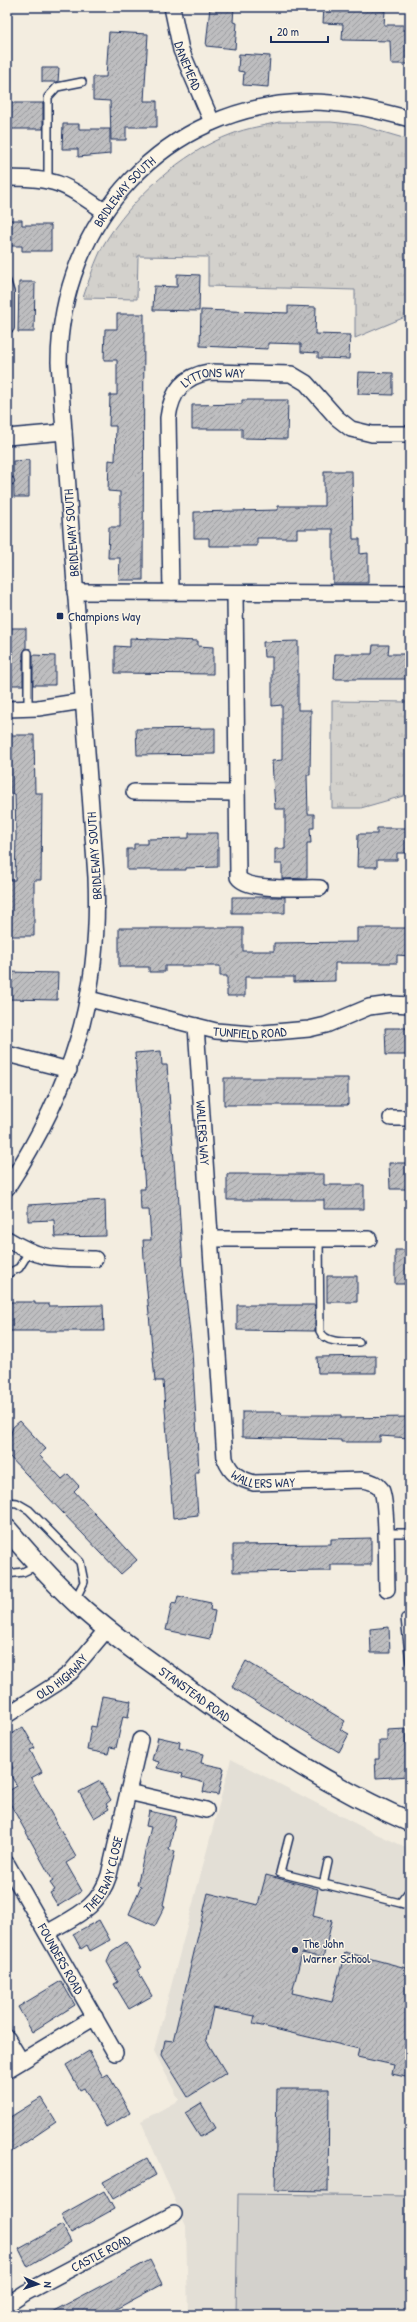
<svg xmlns="http://www.w3.org/2000/svg" width="417" height="2322" viewBox="0 0 417 2322" font-family="'Patrick Hand',sans-serif">
  <style>
    .built { fill: #e3dfd6 }
    .grass { fill: url(#grass-tufts); stroke: #778095 }
    .garden { fill: #d3d1cc; stroke: #778095 }
    .building { fill: url(#building-hatch); stroke: #1b2f5e }
    .lines { fill: none; stroke-linecap: round; stroke-linejoin: round }
    .service-casing { stroke: #1b2f5e; stroke-width: 10 }
    .minor-casing { stroke: #1b2f5e; stroke-width: 18 }
    .tertiary-casing { stroke: #1b2f5e; stroke-width: 22 }
    .service { stroke: #fcf5e5; stroke-width: 7 }
    .minor { stroke: #fcf5e5; stroke-width: 15 }
    .tertiary { stroke: #fcf5e5; stroke-width: 19 }
    .poi-dot { fill: #1b2f5e; stroke: #fcf5e5; stroke-width: 1.5 }
    .labels { text-anchor: middle; stroke-width: 3; stroke-linejoin: round; paint-order: stroke }
    .street-label { font-size: 13px; fill: #1b2f5e; stroke: #fcf5e5 }
    .poi-label { font-size: 13px; fill: #1b2f5e; stroke: #fcf5e5; text-anchor: start }
  </style>
  <defs>
    <pattern id="grass-tufts" width="24" height="20" patternUnits="userSpaceOnUse"><rect width="24" height="20" fill="#d3d1cc"/><path d="M3 7l-1-3M5 7V3M7 7l1-3M15 17l-1-3M17 17v-4M19 17l1-3" fill="none" stroke="#b5b4b2"/></pattern>
    <pattern id="building-hatch" width="6" height="6" patternUnits="userSpaceOnUse"><rect width="6" height="6" fill="#bebec0"/><path d="M-1 1l2-2M0 6l6-6M5 7l2-2" fill="none" stroke="#9a9b9f"/></pattern>
  </defs>
  <rect width="100%" height="100%" fill="#f3ede0"/>
  <filter id="ink" filterUnits="userSpaceOnUse"><feTurbulence type="fractalNoise" baseFrequency=".025" numOctaves="2"/><feDisplacementMap in="SourceGraphic" scale="8" xChannelSelector="R" yChannelSelector="G"/><feConvolveMatrix kernelMatrix="1 2 1 2 8 2 1 2 1" color-interpolation-filters="sRGB"/></filter>
  <g filter="url(#ink)">
    <path class="built" d="M 231,1759 L 370,1831 L 410,1849 L 410,2315 L 188,2315 L 186,2226 L 141,2121 L 179,2100 L 154,2051 Z"/>
    <path class="grass" d="M 279,122 L 331,122 L 359,125 L 410,140 L 410,315 L 355,338 L 355,290 L 208,286 L 208,257 L 138,256 L 137,299 L 83,298 C 89,280 95,261 104,244 C 131,199 182,152 232,134 C 247,128 263,126 279,122 Z
      M 332,701 L 410,702 L 410,794 L 361,808 L 332,808 Z"/>
    <path class="garden" d="M 238,2194 L 410,2196 L 410,2315 L 236,2315 Z"/>
    <path class="building" d="M 210,7 L 234,7 L 233,22 L 237,23 L 235,49 L 206,46 Z
      M 324,7 L 385,11 L 384,25 L 403,25 L 403,30 L 410,30 L 410,64 L 391,64 L 390,41 L 342,40 L 343,24 L 323,23 Z
      M 109,32 L 148,34 L 144,101 L 157,101 L 157,127 L 126,127 L 126,140 L 111,140 L 110,101 L 93,100 L 93,77 L 106,77 Z
      M 239,54 L 270,56 L 268,87 L 243,85 L 244,72 L 238,71 Z
      M 42,68 L 59,68 L 58,82 L 42,82 Z
      M 7,103 L 43,103 L 43,129 L 7,129 Z
      M 63,124 L 79,124 L 79,129 L 110,129 L 110,154 L 78,157 L 78,149 L 62,149 Z
      M 7,220 L 22,220 L 22,225 L 51,225 L 51,251 L 22,251 L 22,246 L 7,246 Z
      M 177,274 L 200,275 L 199,311 L 153,310 L 154,286 L 177,287 Z
      M 19,282 L 35,282 L 34,332 L 18,332 Z
      M 288,306 L 316,307 L 315,334 L 350,335 L 349,359 L 318,358 L 318,353 L 301,352 L 301,344 L 268,343 L 268,349 L 200,346 L 201,310 L 288,313 Z
      M 117,314 L 144,314 L 143,580 L 119,580 L 120,558 L 108,558 L 109,527 L 120,527 L 120,492 L 108,491 L 109,460 L 115,461 L 116,426 L 109,426 L 110,395 L 117,395 L 117,360 L 104,360 L 105,329 L 117,329 Z
      M 359,372 L 393,373 L 393,395 L 358,394 Z
      M 242,400 L 288,400 L 287,439 L 242,438 L 242,429 L 192,429 L 192,405 L 242,404 Z
      M 29,460 L 29,497 L 14,497 L 13,461 Z
      M 324,471 L 352,471 L 353,539 L 360,539 L 360,554 L 368,553 L 368,583 L 333,583 L 333,529 L 297,529 L 297,538 L 257,538 L 257,546 L 209,546 L 209,538 L 194,538 L 194,512 L 278,510 L 278,506 L 324,506 Z
      M 7,628 L 26,628 L 26,648 L 23,653 L 23,685 L 7,685 Z
      M 130,638 L 198,641 L 198,646 L 213,647 L 213,674 L 115,673 L 115,646 L 130,647 Z
      M 298,641 L 298,710 L 311,710 L 310,775 L 307,775 L 308,814 L 314,814 L 314,828 L 310,828 L 311,843 L 307,843 L 307,878 L 282,879 L 282,864 L 275,864 L 275,849 L 285,849 L 285,809 L 275,809 L 272,761 L 282,760 L 282,705 L 272,706 L 272,657 L 264,657 L 263,642 Z
      M 373,645 L 389,645 L 388,654 L 410,654 L 410,679 L 334,679 L 335,654 L 372,654 Z
      M 33,655 L 55,656 L 55,685 L 33,685 Z
      M 215,728 L 215,754 L 137,755 L 136,729 Z
      M 9,735 L 34,735 L 35,793 L 42,793 L 41,880 L 34,880 L 34,936 L 7,936 L 8,880 L 15,880 L 16,836 L 15,794 L 10,794 Z
      M 377,828 L 410,828 L 410,853 L 397,853 L 397,860 L 377,860 L 377,867 L 357,867 L 358,834 L 377,834 Z
      M 189,833 L 218,833 L 218,867 L 186,868 L 186,870 L 127,870 L 127,849 L 134,849 L 134,844 L 147,844 L 147,839 L 189,838 Z
      M 232,897 L 285,897 L 285,913 L 232,913 Z
      M 119,928 L 243,928 L 243,951 L 274,951 L 274,943 L 357,942 L 357,928 L 410,928 L 410,956 L 397,955 L 397,963 L 335,963 L 335,981 L 294,982 L 294,977 L 245,977 L 245,996 L 227,996 L 227,976 L 220,976 L 220,966 L 165,966 L 165,972 L 149,972 L 149,967 L 119,967 Z
      M 7,972 L 58,973 L 57,1000 L 7,999 Z
      M 385,1028 L 410,1028 L 410,1055 L 386,1055 Z
      M 161,1051 L 162,1065 L 167,1065 L 176,1188 L 178,1188 L 183,1269 L 192,1351 L 199,1472 L 195,1472 L 198,1515 L 173,1518 L 163,1381 L 155,1381 L 144,1258 L 143,1240 L 151,1240 L 149,1210 L 141,1210 L 140,1189 L 145,1189 L 135,1053 Z
      M 224,1078 L 348,1078 L 348,1105 L 224,1105 Z
      M 389,1163 L 410,1163 L 410,1189 L 390,1189 Z
      M 227,1174 L 324,1174 L 324,1185 L 364,1185 L 364,1209 L 324,1209 L 324,1200 L 227,1200 Z
      M 105,1200 L 106,1236 L 55,1237 L 54,1220 L 28,1221 L 28,1205 Z
      M 395,1250 L 410,1250 L 410,1284 L 395,1284 Z
      M 327,1276 L 357,1276 L 357,1302 L 327,1302 Z
      M 7,1302 L 35,1302 L 35,1304 L 49,1304 L 49,1306 L 103,1305 L 104,1331 L 7,1331 Z
      M 237,1305 L 315,1305 L 315,1331 L 237,1330 Z
      M 376,1356 L 376,1373 L 318,1373 L 317,1357 Z
      M 242,1412 L 281,1412 L 282,1415 L 341,1415 L 341,1418 L 410,1417 L 410,1438 L 380,1436 L 380,1442 L 341,1442 L 341,1440 L 242,1437 Z
      M 20,1421 L 46,1449 L 39,1455 L 62,1479 L 68,1474 L 79,1486 L 74,1491 L 137,1560 L 121,1574 L 7,1454 L 7,1445 L 13,1427 Z
      M 371,1538 L 371,1565 L 331,1565 L 331,1571 L 233,1572 L 233,1545 L 331,1544 L 331,1539 Z
      M 178,1596 L 211,1603 L 210,1610 L 215,1611 L 210,1639 L 166,1630 L 172,1603 L 176,1604 Z
      M 389,1627 L 390,1653 L 371,1653 L 370,1629 Z
      M 246,1661 L 345,1721 L 340,1729 L 349,1734 L 339,1752 L 232,1687 Z
      M 102,1696 L 131,1701 L 128,1717 L 123,1716 L 116,1748 L 110,1747 L 108,1754 L 87,1750 L 91,1726 L 96,1727 Z
      M 23,1727 L 35,1748 L 30,1750 L 42,1772 L 31,1778 L 76,1857 L 66,1863 L 82,1891 L 58,1906 L 50,1893 L 55,1890 L 50,1883 L 53,1881 L 7,1798 L 7,1792 L 17,1786 L 8,1771 L 13,1768 L 7,1757 L 7,1736 Z
      M 406,1729 L 406,1749 L 410,1748 L 410,1776 L 376,1778 L 375,1759 L 379,1759 L 379,1741 L 387,1741 L 387,1730 Z
      M 158,1737 L 180,1742 L 179,1748 L 203,1754 L 201,1763 L 224,1768 L 218,1795 L 203,1792 L 205,1783 L 182,1777 L 183,1774 L 157,1768 L 159,1762 L 152,1760 Z
      M 100,1781 L 111,1800 L 106,1804 L 109,1809 L 94,1818 L 79,1792 Z
      M 149,1811 L 176,1817 L 169,1850 L 175,1851 L 163,1905 L 165,1906 L 155,1926 L 129,1914 L 141,1886 L 137,1885 L 151,1827 L 146,1826 Z
      M 266,1875 L 318,1889 L 313,1916 L 332,1921 L 323,1958 L 302,1953 L 292,1993 L 332,2002 L 345,1952 L 410,1969 L 410,2078 L 392,2074 L 394,2065 L 357,2057 L 359,2049 L 253,2024 L 255,2016 L 213,2008 L 206,2040 L 226,2073 L 188,2097 L 162,2055 L 165,2040 L 173,2041 L 208,1893 L 258,1905 Z
      M 99,1920 L 110,1940 L 90,1951 L 87,1945 L 81,1949 L 73,1934 Z
      M 126,1942 L 141,1968 L 137,1970 L 152,1996 L 129,2009 L 114,1984 L 118,1982 L 107,1962 L 112,1951 Z
      M 61,1981 L 75,2005 L 32,2032 L 18,2007 Z
      M 89,2051 L 103,2077 L 108,2074 L 130,2113 L 106,2127 L 84,2088 L 80,2090 L 66,2065 Z
      M 277,2089 L 329,2089 L 328,2191 L 275,2190 Z
      M 41,2098 L 56,2122 L 7,2155 L 7,2119 Z
      M 201,2103 L 216,2128 L 200,2137 L 185,2113 Z
      M 147,2158 L 156,2175 L 113,2199 L 103,2182 Z
      M 104,2191 L 114,2209 L 71,2233 L 61,2215 Z
      M 62,2225 L 71,2242 L 28,2267 L 19,2249 Z
      M 150,2260 L 162,2284 L 105,2315 L 46,2315 Z"/>
    <g class="lines">
      <defs>
        <path id="service" d="M 48,179 L 48,97 L 57,87 L 82,82
          M 7,282 L 10,292 L 10,328
          M 7,481 L 10,481
          M 28,653 L 28,709
          M 319,1239 L 320,1331 C 325,1344 347,1342 359,1342
          M 7,1274 L 19,1268 L 29,1252
          M 7,1502 L 17,1503 L 29,1510 L 80,1562 L 84,1582 L 75,1600
          M 386,1533 L 410,1533
          M 7,1574 L 23,1572 L 38,1565
          M 405,1618 L 410,1662
          M 289,1838 L 280,1873 L 400,1903 L 410,1890
          M 323,1885 L 328,1862
          M 400,1903 L 410,1906"/>
        <g id="minor">
          <path id="s1" d="M 172,7 L 181,50 L 212,122"/>
          <path d="M 7,178 C 57,178 63,183 104,211"/>
          <path d="M 7,437 L 64,432"/>
          <path d="M 75,592 L 410,593"/>
          <path id="s2" d="M 171,592 L 168,418 C 171,393 183,376 209,372 L 291,374 L 306,383 L 337,418 L 351,429 L 372,434 L 410,434"/>
          <path d="M 235,593 L 238,877 C 248,892 302,887 320,888"/>
          <path d="M 7,709 L 38,708 L 83,701"/>
          <path d="M 134,792 L 236,793"/>
          <path id="s3" d="M 89,999 L 216,1031 L 252,1034 L 309,1029 L 326,1025 L 369,1007 L 391,1004 L 410,1005"/>
          <path id="s4" d="M 196,1026 L 225,1459 C 231,1474 239,1479 254,1483 L 363,1480 C 370,1481 377,1483 381,1489 C 388,1502 386,1570 387,1589"/>
          <path d="M 7,1054 L 69,1070"/>
          <path d="M 391,1118 L 410,1118"/>
          <path id="s5" d="M 7,1188 C 72,1087 101,997 96,877 L 59,362 C 60,222 165,104 309,102 C 343,102 377,110 410,119"/>
          <path d="M 7,1239 C 43,1261 55,1258 95,1259"/>
          <path d="M 210,1239 L 369,1239"/>
          <path id="s6" d="M 7,1715 L 56,1684 L 71,1672 L 107,1629"/>
          <path d="M 128,1792 L 206,1810"/>
          <path id="s7" d="M 7,1864 L 115,2053"/>
          <path id="s8" d="M 47,1933 C 75,1916 98,1909 109,1875 L 140,1740"/>
          <path d="M 7,2038 L 21,2061"/>
          <path d="M 7,2070 L 95,2017"/>
          <path id="s9" d="M 7,2305 L 25,2293 L 174,2214"/>
        </g>
        <g id="tertiary">
          <path id="s10" d="M 7,1529 C 31,1557 56,1585 84,1610 C 115,1637 149,1661 183,1685 C 254,1738 329,1787 410,1822"/>
        </g>
      </defs>
      <use href="#service" class="service-casing"/>
      <use href="#minor" class="minor-casing"/>
      <use href="#tertiary" class="tertiary-casing"/>
      <use href="#service" class="service"/>
      <use href="#minor" class="minor"/>
      <use href="#tertiary" class="tertiary"/>
    </g>
  </g>
  <g class="poi-dot">
    <rect x="56" y="612" width="8" height="8" rx="2"/>
    <circle cx="295" cy="1950" r="4"/>
  </g>
  <g class="labels">
    <g class="street-label">
      <text dy="5" stroke="none"><textPath href="#s1" startOffset="61">DANEMEAD</textPath></text>
      <text dy="5" stroke="none"><textPath href="#s5" startOffset="1033">BRIDLEWAY SOUTH</textPath></text>
      <text dy="5" stroke="none"><textPath href="#s2" startOffset="244">LYTTONS WAY</textPath></text>
      <text transform="translate(71 533) rotate(-94)" y="5">BRIDLEWAY SOUTH</text>
      <text transform="translate(94 856) rotate(-94)" y="5">BRIDLEWAY SOUTH</text>
      <text dy="5" stroke="none"><textPath href="#s3" startOffset="165">TUNFIELD ROAD</textPath></text>
      <text dy="5" stroke="none"><textPath href="#s4" startOffset="107">WALLERS WAY</textPath></text>
      <text dy="5" stroke="none"><textPath href="#s4" startOffset="482">WALLERS WAY</textPath></text>
      <text dy="5" stroke="none"><textPath href="#s6" startOffset="67">OLD HIGHWAY</textPath></text>
      <text dy="5" stroke="none"><textPath href="#s10" startOffset="251">STANSTEAD ROAD</textPath></text>
      <text dy="5" stroke="none"><textPath href="#s8" startOffset="86">THELEWAY CLOSE</textPath></text>
      <text dy="5" stroke="none"><textPath href="#s7" startOffset="109">FOUNDERS ROAD</textPath></text>
      <text dy="5" stroke="none"><textPath href="#s9" startOffset="107">CASTLE ROAD</textPath></text>
    </g>
    <g class="poi-label">
      <text x="68" y="621">Champions Way</text>
      <text x="303" y="1948">The John<tspan x="303" dy="15">Warner School</tspan></text>
    </g>
  </g>
  <rect width="417" height="2322" fill="none" stroke="#fcf5e5" stroke-width="24"/>
  <rect x="12" y="12" width="393" height="2298" fill="none" stroke="#1b2f5e" stroke-width="1.5" filter="url(#ink)"/>
  <g transform="translate(38 2284) rotate(93)" stroke="#fcf5e5" stroke-width="3" paint-order="stroke">
  <path d="M0-3L7 15L0 10L-7 15Z" fill="#1b2f5e"/>
  <text y="-6" font-size="11" font-weight="bold" text-anchor="middle" fill="#1b2f5e">N</text>
  </g>
  <path d="M271 36v6h57v-6" fill="none" stroke="#1b2f5e" stroke-width="2"/>
  <text x="277" y="36" font-size="12" fill="#1b2f5e" stroke="#fcf5e5" stroke-width="3" paint-order="stroke">20 m</text>
</svg>
